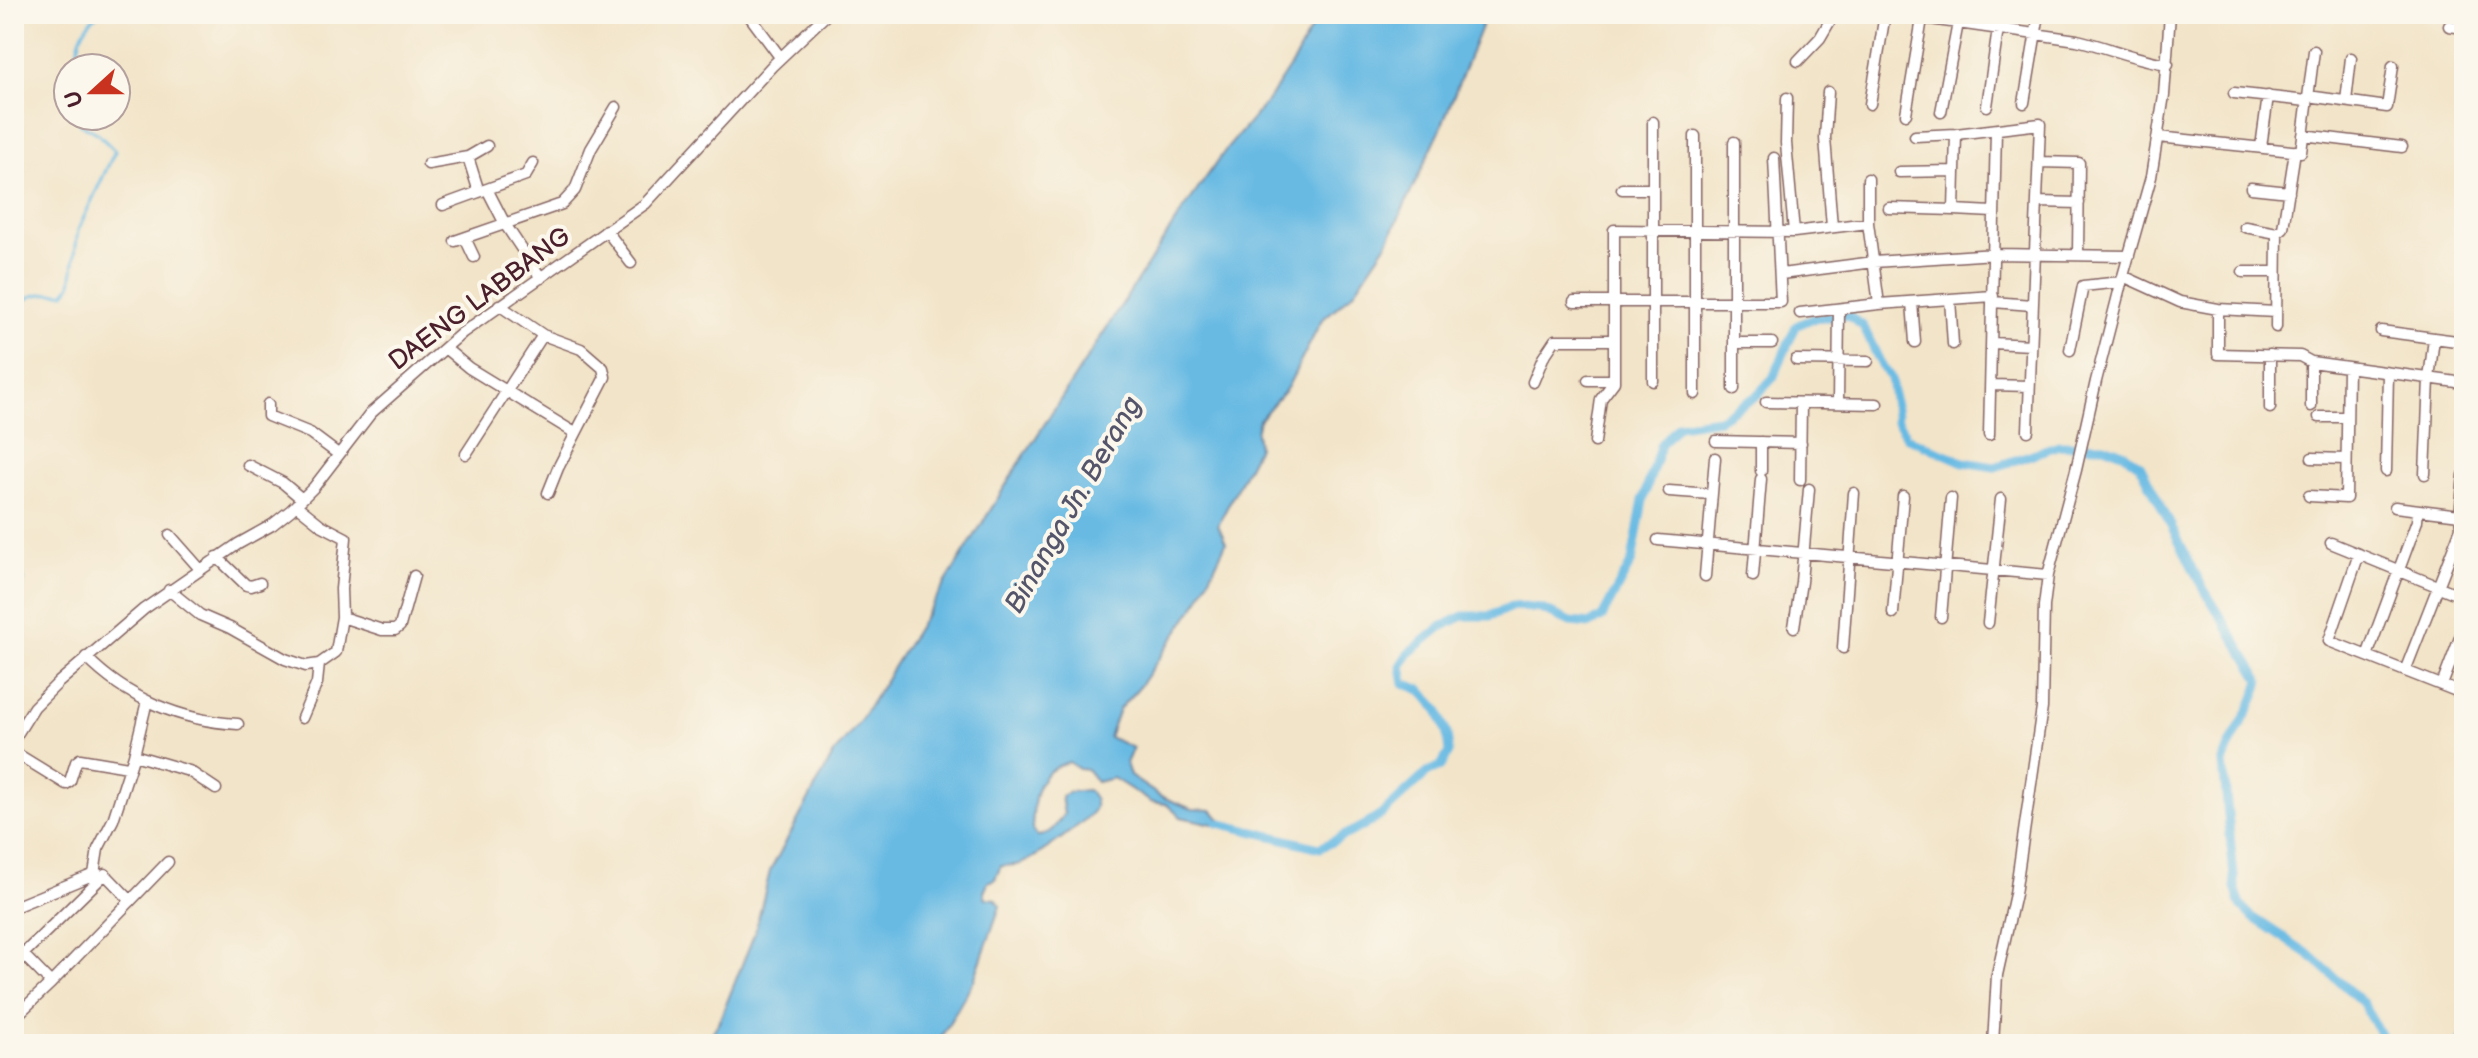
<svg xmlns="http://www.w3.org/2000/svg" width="2478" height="1058" viewBox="0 0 2478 1058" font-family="'Balsamiq Sans',sans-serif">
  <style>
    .water { fill: #67bae3; stroke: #586c87; stroke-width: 2 }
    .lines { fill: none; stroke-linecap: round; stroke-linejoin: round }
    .stream { stroke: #67bae3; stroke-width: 3 }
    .canal { stroke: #67bae3; stroke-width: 9 }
    .minor-casing { stroke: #856462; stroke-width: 13 }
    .minor { stroke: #fff; stroke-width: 10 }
    .labels { text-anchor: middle; stroke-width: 8; stroke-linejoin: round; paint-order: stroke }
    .street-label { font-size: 26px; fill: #4a1f2b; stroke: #fbf7ec }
    .water-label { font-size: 28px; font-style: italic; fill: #54556b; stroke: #fbf7ec }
  </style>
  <rect width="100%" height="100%" fill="#fbf7ec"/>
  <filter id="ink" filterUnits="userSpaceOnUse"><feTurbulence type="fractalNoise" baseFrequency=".0125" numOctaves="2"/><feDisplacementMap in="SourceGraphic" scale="16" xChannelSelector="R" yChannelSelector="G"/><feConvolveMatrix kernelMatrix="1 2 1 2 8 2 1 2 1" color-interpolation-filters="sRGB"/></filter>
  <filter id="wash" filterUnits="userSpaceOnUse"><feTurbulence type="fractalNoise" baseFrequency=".006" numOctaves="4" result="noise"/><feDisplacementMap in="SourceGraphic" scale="32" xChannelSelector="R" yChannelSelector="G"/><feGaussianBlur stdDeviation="1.8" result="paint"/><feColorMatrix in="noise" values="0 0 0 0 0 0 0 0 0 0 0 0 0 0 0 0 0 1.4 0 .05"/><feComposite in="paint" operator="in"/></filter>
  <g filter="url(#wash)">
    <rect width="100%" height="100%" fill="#f2e4c8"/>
    <path class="water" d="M 1319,14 L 1486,14 L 1440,130 L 1387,243 L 1354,292 L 1322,320 L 1287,388 L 1259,420 L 1256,432 L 1258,447 L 1218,525 L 1226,543 L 1197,604 L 1139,687 L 1119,709 L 1109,737 L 1133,748 L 1126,763 L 1130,776 L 1160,796 L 1192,809 L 1212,810 L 1227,827 L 1181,817 L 1166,804 L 1151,802 L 1113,778 L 1097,782 L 1088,770 L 1079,769 L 1069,762 C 1033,772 1034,799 1032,830 L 1037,836 C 1051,835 1056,825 1064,814 L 1061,796 L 1069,792 L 1087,790 C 1092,794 1096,800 1095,807 C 1094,817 1033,860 1020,864 C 1015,866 1007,865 1001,866 L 995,879 L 988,882 L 984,892 L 986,898 L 996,899 L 1000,906 L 974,980 L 937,1044 L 705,1044 L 719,1022 L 755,932 L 770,871 L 833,755 L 860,721 L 1022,459 L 1177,219 L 1224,152 L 1266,103 L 1296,57 Z"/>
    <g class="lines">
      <path class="stream" d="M 78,68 C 74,48 82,26 98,14
        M 14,314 C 30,290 38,295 65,293 L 71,285 L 78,230 L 115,151 L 97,133 L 79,123 L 80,116
        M 14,552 L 24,580 L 14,608"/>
      <path class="canal" d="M 1218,823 L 1320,848 L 1367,824 L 1381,815 L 1427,773 L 1441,766 L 1449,752 L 1447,734 L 1438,710 L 1421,690 L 1404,683 L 1401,666 L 1409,653 L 1441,627 L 1463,616 L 1490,616 L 1513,606 L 1541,609 L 1571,622 L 1590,624 L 1602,617 L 1632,561 L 1643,500 L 1661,444 L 1678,425 L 1719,419 L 1755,397 L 1773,378 L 1796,326 L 1811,319 L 1847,315 L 1863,326 L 1882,366 L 1891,378 L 1897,421 L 1908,438 L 1963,462 L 1995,467 L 2059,445 L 2104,446 L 2125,454 L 2140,465 L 2202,586 L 2260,680 C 2253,711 2232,733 2223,763 L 2235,887 L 2241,906 L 2251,916 L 2310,955 L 2363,1003 L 2385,1044
        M 2459,1044 L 2464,1036"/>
    </g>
  </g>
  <g filter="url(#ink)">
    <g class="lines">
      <defs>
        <path id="minor" d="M 748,14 L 780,57
          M 1895,14 L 2077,40 C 2108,47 2136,60 2168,64
          M 2449,26 L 2464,28
          M 1798,61 L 1820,38 L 1834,14
          M 1828,92 L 1825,138 L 1832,227
          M 2234,93 L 2307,101
          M 2308,96 L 2387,107 L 2393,66
          M 1787,98 L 1786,143 L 1794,232
          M 2346,101 L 2351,58
          M 2024,103 L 2039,14
          M 1870,104 L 1885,14
          M 1987,106 L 1998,29
          M 1941,112 L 1958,23
          M 1906,114 L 1922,19
          M 1653,122 L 1653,302 L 1781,302 L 1774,158
          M 2303,135 L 2402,147
          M 1915,136 L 1956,134 L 2040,124 L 2028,431
          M 2158,137 L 2301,152 L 2314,51
          M 2261,147 L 2268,96
          M 468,157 L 479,192
          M 2039,162 L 2079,163 L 2078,254
          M 428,164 L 468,157 L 487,146
          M 1899,172 L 1955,171
          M 1868,179 L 1868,223 L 1879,304
          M 2251,188 L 2289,192
          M 487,189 L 526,175 L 533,163
          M 1622,189 L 1653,189
          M 2038,202 L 2079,203
          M 443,205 L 487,189 L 505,224 L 541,278
          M 1889,208 L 1954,210 L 1956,134
          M 1954,210 L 1993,212
          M 2245,227 L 2277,233
          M 606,230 L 631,263
          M 465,238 L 474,257
          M 455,241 L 562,204 L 575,190 L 591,149 L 616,107
          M 2243,272 L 2276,272
          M 1781,274 L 1874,262 L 1995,254 L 2129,256
          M 2123,276 L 2180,302 L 2218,309 L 2276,312
          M 1950,299 L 1953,344
          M 1574,302 L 1653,302 L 1653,381
          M 1912,302 L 1915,342
          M 1993,302 L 2032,305
          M 499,305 L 543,335
          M 2218,309 L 2218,354 L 2300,356 L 2311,362 L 2464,383
          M 1800,313 L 1879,304 L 1993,296
          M 2276,327 L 2277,233 L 2283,228 L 2295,151
          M 2381,331 L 2464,342
          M 1734,343 L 1772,343
          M 1992,343 L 2031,345
          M 446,349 L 469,368 L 575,433
          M 2070,350 L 2083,286 L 2121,282
          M 1796,360 L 1868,361
          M 1588,380 L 1614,380
          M 1533,382 L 1543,358 L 1555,340 L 1614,340
          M 1991,385 L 2029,386
          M 1734,389 L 1734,142
          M 1695,394 L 1695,136
          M 1766,402 L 1877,404
          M 1838,403 L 1839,309
          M 268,404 L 268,416 L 310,433 L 338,454
          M 2311,406 L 2311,362
          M 2270,408 L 2270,355
          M 2319,417 L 2347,417
          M 1989,435 L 1996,130
          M 1716,441 L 1801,443
          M 1595,442 L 1601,399 L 1614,382 L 1614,230 L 1794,232 L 1868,223
          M 466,454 L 543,335 L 581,349 L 603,368 L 605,377 L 558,468 L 548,493
          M 2312,458 L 2346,459
          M 248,465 L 283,483 L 302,499
          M 1761,471 L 1761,442
          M 2386,471 L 2388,373
          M 2425,474 L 2429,379 L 2434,338
          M 2464,475 L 2460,515 L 2464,515
          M 1800,480 L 1801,403
          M 1669,491 L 1711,494
          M 2309,496 L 2346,498 L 2348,367
          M 2395,507 L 2460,515 L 2461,528 L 2405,671
          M 170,535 L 200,569
          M 1658,540 L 2048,575
          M 2331,543 L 2464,597
          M 2359,554 L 2329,641 L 2464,694
          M 217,557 L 246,585 L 251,586 L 260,583
          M 1705,576 L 1715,458
          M 1753,576 L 1761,479
          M 169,590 L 200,615 L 230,628 L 285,659 L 306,666 L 319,664 L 336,652 L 342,617 L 341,589 L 346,538 L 321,525 L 296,505
          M 1893,613 L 1903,496
          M 342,617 L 382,630 L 395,630 L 400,626 L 414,576
          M 1941,617 L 1951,498
          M 1988,623 L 2001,499
          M 1794,627 L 1801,582 L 1809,489
          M 1843,648 L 1854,493
          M 2367,656 L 2417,521 L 2418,510
          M 86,657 C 126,698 181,721 238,724
          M 2442,685 L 2464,627
          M 302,718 L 317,683 L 319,664
          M 14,739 L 34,707 L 59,682 L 144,609 L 238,544 L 272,525 L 291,510 L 314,487 L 371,413 L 462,333 L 645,204 L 772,66 L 827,14
          M 14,752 L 66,784 L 70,781 L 76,762 L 80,759 L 128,767
          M 134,755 L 147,701
          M 94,874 L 98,849 L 113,820 L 134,755 L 189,771 L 216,789
          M 14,907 L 97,873
          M 14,945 L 51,983
          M 14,963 L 105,874 L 130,900
          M 14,1018 L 51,983 L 168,862
          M 1993,1044 L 1997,975 L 2015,894 L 2042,708 L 2044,606 L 2048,575 L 2076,470 L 2096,381 L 2123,276 L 2151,177 L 2164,95 L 2170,14"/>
      </defs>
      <use href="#minor" class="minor-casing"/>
      <use href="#minor" class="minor"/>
    </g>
  </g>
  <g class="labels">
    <g class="street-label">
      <text transform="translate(479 298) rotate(-37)" y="9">DAENG LABBANG</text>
    </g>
    <g class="water-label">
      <text transform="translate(1072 504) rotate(-60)" y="10">Binanga Jn. Berang</text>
    </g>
  </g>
  <rect width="2478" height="1058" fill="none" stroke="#fbf7ec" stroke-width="48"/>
  <g transform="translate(92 92) rotate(249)"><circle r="38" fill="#fbf7ec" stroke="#b4a19f" stroke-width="2"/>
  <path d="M0-6L14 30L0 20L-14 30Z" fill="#c8321e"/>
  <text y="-12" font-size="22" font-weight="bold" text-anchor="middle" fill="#4a1f2b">U</text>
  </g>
</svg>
